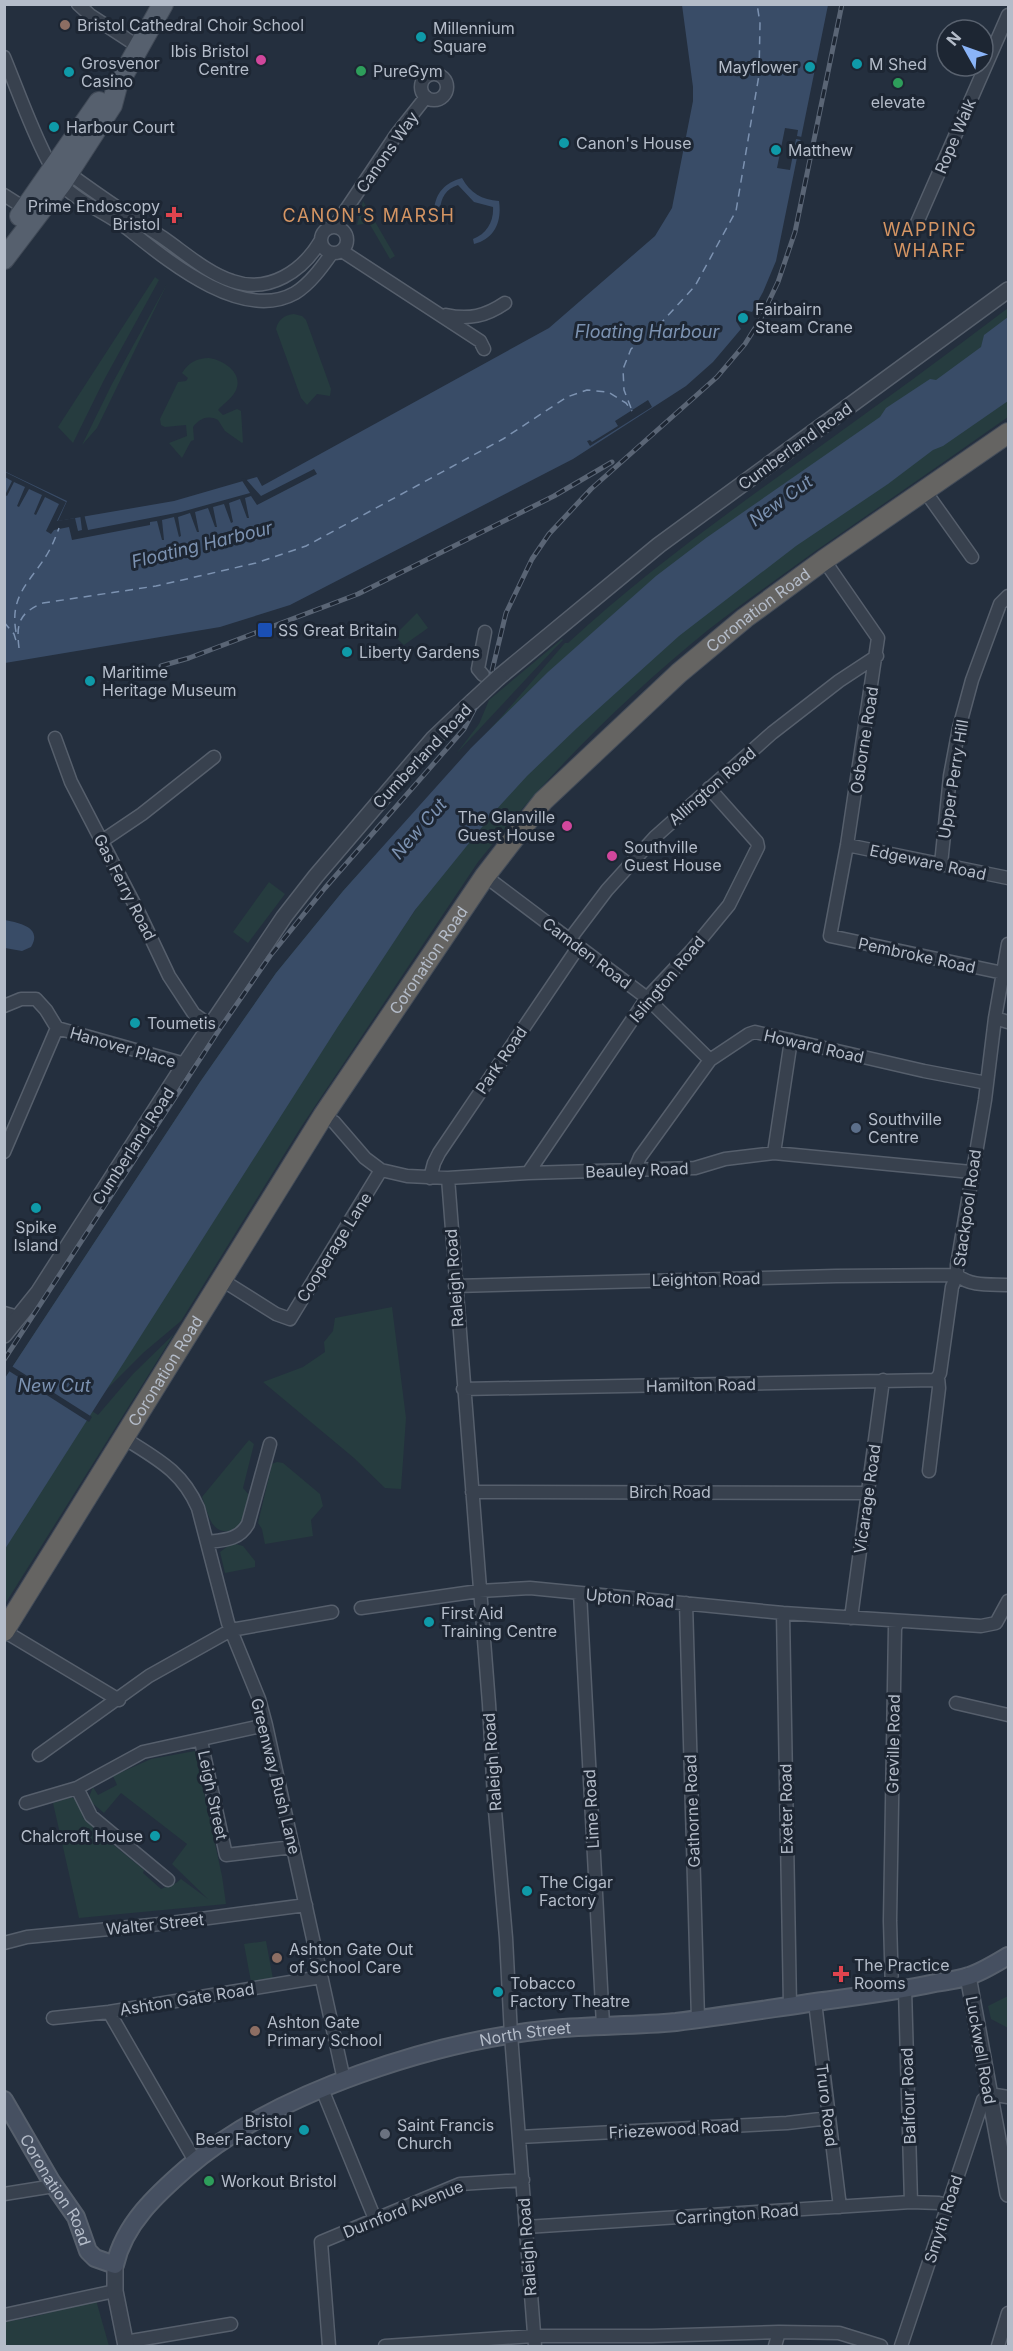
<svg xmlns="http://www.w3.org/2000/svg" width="1013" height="2351" viewBox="0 0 1013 2351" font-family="Inter,sans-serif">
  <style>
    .green { fill: #263c3f }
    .water { fill: #394c67 }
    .pier { fill: #242f3e }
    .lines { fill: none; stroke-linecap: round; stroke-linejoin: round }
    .ferry { stroke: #7c92b1; stroke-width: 1.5; stroke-dasharray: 8 6; stroke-linecap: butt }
    .minor-casing { stroke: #565f6c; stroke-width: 15 }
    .tertiary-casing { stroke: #565f6c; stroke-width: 18 }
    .secondary-casing { stroke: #565f6c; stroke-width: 20 }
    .primary-casing { stroke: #414a57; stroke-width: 22 }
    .trunk-casing { stroke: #434c59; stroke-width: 22 }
    .minor { stroke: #38414e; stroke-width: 12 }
    .tertiary { stroke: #38414e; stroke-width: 15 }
    .secondary { stroke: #465061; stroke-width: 16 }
    .primary { stroke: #56606e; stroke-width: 20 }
    .trunk { stroke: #656462; stroke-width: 20 }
    .rail-casing { stroke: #5a6575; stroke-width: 5 }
    .rail { stroke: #1d2633; stroke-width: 3; stroke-dasharray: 9; stroke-linecap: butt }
    .tertiary-bridge-casing { stroke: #565f6c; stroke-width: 18; stroke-linecap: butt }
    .tertiary-bridge { stroke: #38414e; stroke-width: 15 }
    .education-dot { fill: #8d6e63; stroke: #1d2633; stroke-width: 2 }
    .culture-dot { fill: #0f9aa8; stroke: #1d2633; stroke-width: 2 }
    .hotel-dot { fill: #d1479c; stroke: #1d2633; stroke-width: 2 }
    .leisure-dot { fill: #2e9e5b; stroke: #1d2633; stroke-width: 2 }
    .health-dot { fill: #e0444e; stroke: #1d2633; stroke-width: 2 }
    .transit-dot { fill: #1a4fb4; stroke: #1d2633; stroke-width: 2 }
    .service-dot { fill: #5c6f8a; stroke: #1d2633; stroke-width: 2 }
    .worship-dot { fill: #6b7280; stroke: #1d2633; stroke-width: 2 }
    .labels { text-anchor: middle; stroke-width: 6; stroke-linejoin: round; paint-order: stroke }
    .poi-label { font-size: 16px; fill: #b4bcc9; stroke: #1d2633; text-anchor: start }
    .street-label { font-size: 16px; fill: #b4bcc9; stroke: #1d2633 }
    .neighbourhood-label { font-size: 18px; letter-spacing: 1.5px; fill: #d59563; stroke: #1d2633 }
    .water-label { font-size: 18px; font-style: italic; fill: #7c92b1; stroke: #1d2633 }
  </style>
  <rect width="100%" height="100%" fill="#242f3e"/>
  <path class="green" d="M 363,201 L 395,256 L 390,259 L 369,223 L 357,225 Z
    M 155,277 L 159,280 L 104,380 L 73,443 L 58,427 Z
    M 167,284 L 97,428 L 82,445 L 112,384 Z
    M 1008,308 L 1008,330 L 735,532 L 5,1378 L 200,1082 L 276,973 L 343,891 L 503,715 L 565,643 L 568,643 C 646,571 733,509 818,448 C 882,402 946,355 1008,308 Z
    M 294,314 L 302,316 L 306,320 L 331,389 L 330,396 L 317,394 L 307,405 L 301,398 L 276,329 C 278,320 284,315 294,314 Z
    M 209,358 C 224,360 245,374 235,392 C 231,399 223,404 218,410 L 223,415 L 237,409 L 241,411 L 243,442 L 242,443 L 225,431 L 218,420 C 208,415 200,418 193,427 L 194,440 L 191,441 L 182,458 L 169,443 L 187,436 L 186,425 L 165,427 L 161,425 L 160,419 L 178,382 L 186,381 L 188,378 L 182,373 C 188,363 197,358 209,358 Z
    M 1008,389 L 1008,417 C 944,462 879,507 814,552 C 779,578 742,603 708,630 C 623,699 545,777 478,862 L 301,1127 L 181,1321 L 143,1353 L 105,1391 L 92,1411 L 98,1415 L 133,1374 L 174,1334 L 5,1604 L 5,1507 L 462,842 L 647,650 Z
    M 417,613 L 428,628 L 404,645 L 394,636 Z
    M 562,639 L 563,640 L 555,648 L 456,754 L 479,724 L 489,700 Z
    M 269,882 L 285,894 L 248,943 L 233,932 Z
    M 392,1307 L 406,1418 L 401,1489 L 385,1488 L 354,1458 L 263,1382 L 303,1367 L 325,1352 L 324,1342 L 333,1331 L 335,1318 Z
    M 249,1440 L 254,1444 L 243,1488 L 249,1495 C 246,1503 245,1522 239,1528 C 237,1530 233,1531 230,1531 C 210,1534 208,1512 202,1497 Z
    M 277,1462 L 283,1463 L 320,1494 L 323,1506 L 311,1520 L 313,1536 L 265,1544 L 262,1529 L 258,1523 L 272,1464 Z
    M 232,1543 L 243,1546 L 255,1561 L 255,1567 L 225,1573 L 220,1552 Z
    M 195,1751 L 222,1876 L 226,1904 L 79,1918 L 53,1803 L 72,1797 L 80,1803 L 83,1818 L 94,1825 L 94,1829 L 144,1870 L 143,1873 L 161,1889 L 176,1883 L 181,1879 L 208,1899 L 172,1864 L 187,1844 L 121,1793 L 104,1813 L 91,1802 L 89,1797 L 93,1787 L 98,1795 L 117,1785 L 113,1776 L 151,1759 Z
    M 266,1941 L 273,1979 L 251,1982 L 244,1944 Z
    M 1008,1996 L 1008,2028 L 991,2019 L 988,2006 Z
    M 96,2300 L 109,2346 L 5,2346 L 5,2322 L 33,2317 Z"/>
  <path class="water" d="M 682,5 L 828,5 L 776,261 L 763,292 L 752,312 L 744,310 L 737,315 L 736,321 L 741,329 L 713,362 L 686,386 L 573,459 L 290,605 L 220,627 L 5,663 L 4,471 L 67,501 L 58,521 L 174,501 L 257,477 L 262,486 L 549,328 L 655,236 L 672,208 L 693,101 L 693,87 Z
    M 462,178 C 470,193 482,200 499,201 C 502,221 495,239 474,244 L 473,239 C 487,234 494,221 493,207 L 474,202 L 458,185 C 446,189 441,197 440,210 L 434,210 C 436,192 445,183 462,178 Z
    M 1008,317 L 1008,401 L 943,446 L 933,450 L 888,484 L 796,546 L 679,636 L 577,728 L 527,776 L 495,811 L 415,910 L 337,1028 L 5,1549 L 5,1378 L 200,1082 L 276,973 L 343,891 L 471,748 L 548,672 L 656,576 L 706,538 L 880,417 L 886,408 L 930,379 L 936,380 L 981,347 L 984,335 Z
    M 5,920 C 19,923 43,927 31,947 L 22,951 L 5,948 Z"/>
  <path class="pier" d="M 785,128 L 798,130 L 797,136 L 802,137 L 801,140 L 796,139 L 790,170 L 777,168 Z
    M 648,400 L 652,407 L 590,446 L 587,441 L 590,440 L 592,442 L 618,426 L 615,421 Z
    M 314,469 L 317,474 L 257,505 L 251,496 L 245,498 L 249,518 L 247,518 L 240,499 L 229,503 L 233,522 L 231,523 L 224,504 L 213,507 L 217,527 L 215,527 L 208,508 L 195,512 L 199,532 L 197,532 L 190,513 L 178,517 L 181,536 L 179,537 L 174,517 L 162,520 L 164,540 L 162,540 L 157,521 L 150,522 L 150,525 L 72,540 L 69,527 L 54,530 L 51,534 L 46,531 L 59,504 L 45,497 L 36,515 L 34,514 L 42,495 L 29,489 L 19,507 L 17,506 L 25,487 L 14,482 L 7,496 L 5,495 L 12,481 L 5,477 L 5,472 L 66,502 L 57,521 L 75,518 L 78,531 L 82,530 L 80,514 L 84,514 L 88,530 L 181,512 L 250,493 L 241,479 L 245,478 L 261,496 Z
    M 10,1365 L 92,1417 L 89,1422 L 9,1371 L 5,1377 L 5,1373 Z"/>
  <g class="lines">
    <path class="ferry" d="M 631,408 L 624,390 L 623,369 L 631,349 L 662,322 L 695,286 L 736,211 L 759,75 L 760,23 L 757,4
      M 4,622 L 14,634 L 17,644
      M 16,632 C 9,593 33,580 49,551 C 53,544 56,536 59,528
      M 19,648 C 16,623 19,613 43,603 L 156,586 L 256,563 L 306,546 L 503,439 L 567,397 L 587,390 L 608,392 L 626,403 L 632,411"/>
    <defs>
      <path id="minor" d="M 78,4 L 90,15 L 139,47
        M 4,57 C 18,91 30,126 47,159 C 52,167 54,176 60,183 C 78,202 107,213 128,229 C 167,260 242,323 295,293 C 310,284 322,267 332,253
        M421 87a13 13 0 1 1 26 0a13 13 0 1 1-26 0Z
        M 63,169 C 95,193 128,215 162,237 C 184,252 207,273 232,281 C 269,294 303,271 321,240
        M 4,195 L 26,209
        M 916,225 L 1008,15
        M 335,226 L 396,135 L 426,97
        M321 240a13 13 0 1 1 26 0a13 13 0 1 1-26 0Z
        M 342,251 L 480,341 L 484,349
        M 446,315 C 469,320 486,316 505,303
        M 925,491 L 972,557
        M 824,560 L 878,638 L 847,845 L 830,936 L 1003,973
        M 483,675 L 478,669 L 485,632
        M 55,738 L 71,782 L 141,917 L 169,976 L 194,1014 L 211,1026
        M 102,841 L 142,814 L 214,757
        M 847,845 L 1008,878
        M 941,864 L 950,776 L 959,728 L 972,680 L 1000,604 L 1008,596
        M 485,876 L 647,998 L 710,1060
        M 570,939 L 607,890 L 655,837 L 772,733 L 839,681 L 877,656
        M 4,1006 L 21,999 L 36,999 L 46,1010 L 57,1028 L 185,1064
        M 995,1018 L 1008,1022
        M 323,1116 L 334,1122 L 365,1158 L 381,1170 L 407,1176 L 448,1178 L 528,1173 L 695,1168 L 725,1159 L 774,1153 L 971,1172
        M 4,1152 L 57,1028
        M 774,1153 L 791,1040
        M 634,1171 L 640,1157 L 710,1060 L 749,1034 L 755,1032 L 924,1071 L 987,1083
        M 528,1173 L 647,998 L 692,950 L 729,905 L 758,847 L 757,842 L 709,788
        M 430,1178 L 434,1163 L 439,1153 L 579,946
        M 448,1178 L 489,1704 L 494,1799 L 506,1938 L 511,2035 L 535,2346
        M 957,1275 C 971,1287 991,1284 1008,1285
        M 222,1280 L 276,1314 L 290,1319 L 381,1170
        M 455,1286 L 836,1276 L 957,1275
        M 4,1313 L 18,1317
        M 463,1389 L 934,1380 L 938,1377
        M 124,1438 C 157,1459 182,1471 198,1508 L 228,1623 L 259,1699 L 266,1725 L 344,2080
        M 929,1471 L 939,1388 L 938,1377 L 940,1373 L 952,1287 L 957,1275 L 957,1265 L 985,1100 L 995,1018 L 1008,944
        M 472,1492 L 869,1493
        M 207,1542 C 224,1540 239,1540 248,1524 L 270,1444
        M 580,1593 L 603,2025
        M 686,1603 L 698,2019
        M 361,1608 L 479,1591 L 530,1588 L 783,1613 L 981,1626 L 996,1623 L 1008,1601
        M 783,1613 L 790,2006
        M 851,1618 L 883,1380
        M 4,1631 L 119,1700
        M 956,1703 L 1008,1715
        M 201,1741 L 226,1855 L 293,1847
        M 39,1755 L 149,1676 L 231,1630 L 332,1612
        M 77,1788 L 91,1816 L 168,1880
        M 26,1803 L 77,1788 L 143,1752 L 266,1725
        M 4,1943 L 27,1937 L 171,1923 L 306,1905
        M 905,1989 L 911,2202
        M 892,1991 L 890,1921 L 895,1628 L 898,1622
        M 815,2002 L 840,2207
        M 109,2012 L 195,2161
        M 53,2018 L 109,2012 L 321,1977
        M 322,2089 L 375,2219
        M 519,2137 L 787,2123 L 829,2118
        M 4,2194 L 54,2186
        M 526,2227 L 911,2202 L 939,2203 L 948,2205
        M 4,2315 L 115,2291
        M 125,2342 L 231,2324
        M 329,2346 L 321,2242 L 460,2184 L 523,2180
        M 385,2346 L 534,2336 L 652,2336 L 779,2332 L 839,2333 L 881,2346
        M 775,2346 L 779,2332
        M 901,2346 L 983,2100 L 989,2094 L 1008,2097
        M 998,2346 L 1008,2313"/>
      <path id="tertiary" d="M 499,677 L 659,545 L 1008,290
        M 4,1335 L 38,1293 L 185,1064 L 284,917 L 316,876 L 433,739 L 472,702
        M 968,1976 L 1008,2194
        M 115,2265 L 115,2291 L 126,2346"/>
      <g id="secondary">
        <path id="s1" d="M 4,2100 L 51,2181 L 76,2217 L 88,2251 L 95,2258 L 115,2265 C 124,2224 157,2194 187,2168 C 276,2091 436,2041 552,2029 C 593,2025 635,2026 676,2022 C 725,2016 774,2008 823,2001 C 860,1996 898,1991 935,1983 C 946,1981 958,1980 969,1976 C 982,1972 996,1963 1008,1956"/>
      </g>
      <path id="primary" d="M 20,216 L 99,102
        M 4,259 L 61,184 L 112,105 L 117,86 L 163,4"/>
      <g id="trunk">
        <path id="s2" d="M 4,1631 L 323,1116 L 485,876 L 543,801 L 679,673 L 745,618 L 824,560 L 1008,433"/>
      </g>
    </defs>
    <use href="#minor" class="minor-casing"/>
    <use href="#tertiary" class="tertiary-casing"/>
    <use href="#secondary" class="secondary-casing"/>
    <use href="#primary" class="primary-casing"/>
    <use href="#trunk" class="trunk-casing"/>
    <use href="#minor" class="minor"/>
    <use href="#tertiary" class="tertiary"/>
    <use href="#secondary" class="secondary"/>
    <use href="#primary" class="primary"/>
    <use href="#trunk" class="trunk"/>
    <defs>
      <path id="rail" d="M 161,666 L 189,658 L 358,594 L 554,496 L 612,462
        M 4,1360 L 221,1027 L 270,956 L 325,888 L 464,729 L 490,679 L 506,613 L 532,559 L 549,534 L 591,489 L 717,377 L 745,344 L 760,320 L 778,282 L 795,232 L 842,4"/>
    </defs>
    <use href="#rail" class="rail-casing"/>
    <use href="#rail" class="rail"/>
    <defs>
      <path id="tertiary-bridge" d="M 472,702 L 499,677"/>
    </defs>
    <use href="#tertiary-bridge" class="tertiary-bridge-casing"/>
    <use href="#tertiary-bridge" class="tertiary-bridge"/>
  </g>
  <g class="education-dot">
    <circle cx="65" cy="25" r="6"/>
    <circle cx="277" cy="1958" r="6"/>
    <circle cx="255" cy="2031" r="6"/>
  </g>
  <g class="culture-dot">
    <circle cx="421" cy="37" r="6"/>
    <circle cx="857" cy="64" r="6"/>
    <circle cx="810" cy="67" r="6"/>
    <circle cx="69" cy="72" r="6"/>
    <circle cx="54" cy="127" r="6"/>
    <circle cx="564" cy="143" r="6"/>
    <circle cx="776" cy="150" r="6"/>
    <circle cx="743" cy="318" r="6"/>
    <circle cx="347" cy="652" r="6"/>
    <circle cx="90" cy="681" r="6"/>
    <circle cx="135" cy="1023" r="6"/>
    <circle cx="36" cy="1208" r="6"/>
    <circle cx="429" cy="1622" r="6"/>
    <circle cx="155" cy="1836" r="6"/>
    <circle cx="527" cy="1891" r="6"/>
    <circle cx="498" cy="1992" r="6"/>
    <circle cx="304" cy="2130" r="6"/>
  </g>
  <g class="hotel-dot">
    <circle cx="261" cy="60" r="6"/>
    <circle cx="567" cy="826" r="6"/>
    <circle cx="612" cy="856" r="6"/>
  </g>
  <g class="leisure-dot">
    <circle cx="361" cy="71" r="6"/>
    <circle cx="898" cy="83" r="6"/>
    <circle cx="209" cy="2181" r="6"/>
  </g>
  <g class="health-dot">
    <path d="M171 206h6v6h6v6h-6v6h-6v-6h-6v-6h6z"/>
    <path d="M838 1965h6v6h6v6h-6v6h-6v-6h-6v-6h6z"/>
  </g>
  <rect class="transit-dot" x="257" y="622" width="16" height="16" rx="3"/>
  <circle class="service-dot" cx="856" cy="1128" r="6"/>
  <circle class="worship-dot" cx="385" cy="2134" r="6"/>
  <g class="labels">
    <g class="poi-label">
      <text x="77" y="31">Bristol Cathedral Choir School</text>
      <text x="433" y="34">Millennium<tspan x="433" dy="18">Square</tspan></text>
      <text x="249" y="57" text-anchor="end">Ibis Bristol<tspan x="249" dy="18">Centre</tspan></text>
      <text x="81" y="69">Grosvenor<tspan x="81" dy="18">Casino</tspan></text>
      <text x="869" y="70">M Shed</text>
      <text x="798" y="73" text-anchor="end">Mayflower</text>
      <text x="373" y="77">PureGym</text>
      <text x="898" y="108" text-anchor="middle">elevate</text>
      <text x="66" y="133">Harbour Court</text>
      <text x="576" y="149">Canon's House</text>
      <text x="788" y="156">Matthew</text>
      <text x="160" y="212" text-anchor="end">Prime Endoscopy<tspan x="160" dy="18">Bristol</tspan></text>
      <text x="755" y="315">Fairbairn<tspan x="755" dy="18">Steam Crane</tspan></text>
      <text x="278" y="636">SS Great Britain</text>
      <text x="359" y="658">Liberty Gardens</text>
      <text x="102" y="678">Maritime<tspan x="102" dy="18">Heritage Museum</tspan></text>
      <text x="555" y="823" text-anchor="end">The Glanville<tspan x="555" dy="18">Guest House</tspan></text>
      <text x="624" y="853">Southville<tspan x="624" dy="18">Guest House</tspan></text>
      <text x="147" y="1029">Toumetis</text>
      <text x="868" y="1125">Southville<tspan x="868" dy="18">Centre</tspan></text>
      <text x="36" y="1233" text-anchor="middle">Spike<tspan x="36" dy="18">Island</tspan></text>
      <text x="441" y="1619">First Aid<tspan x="441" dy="18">Training Centre</tspan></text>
      <text x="143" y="1842" text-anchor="end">Chalcroft House</text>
      <text x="539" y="1888">The Cigar<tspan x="539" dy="18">Factory</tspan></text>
      <text x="289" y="1955">Ashton Gate Out<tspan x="289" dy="18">of School Care</tspan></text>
      <text x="854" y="1971">The Practice<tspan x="854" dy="18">Rooms</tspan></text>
      <text x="510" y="1989">Tobacco<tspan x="510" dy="18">Factory Theatre</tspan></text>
      <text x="267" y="2028">Ashton Gate<tspan x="267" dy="18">Primary School</tspan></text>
      <text x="292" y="2127" text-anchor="end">Bristol<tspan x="292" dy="18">Beer Factory</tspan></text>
      <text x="397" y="2131">Saint Francis<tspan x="397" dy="18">Church</tspan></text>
      <text x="221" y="2187">Workout Bristol</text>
    </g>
    <g class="street-label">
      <text transform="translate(955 136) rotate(-67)" y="6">Rope Walk</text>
      <text transform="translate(387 152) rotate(-55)" y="6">Canons Way</text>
      <text transform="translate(795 446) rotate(-36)" y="6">Cumberland Road</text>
      <text dy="6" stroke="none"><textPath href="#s2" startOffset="1278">Coronation Road</textPath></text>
      <text transform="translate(864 740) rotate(-81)" y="6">Osborne Road</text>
      <text transform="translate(422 756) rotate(-47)" y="6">Cumberland Road</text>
      <text transform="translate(953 779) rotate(-81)" y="6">Upper Perry Hill</text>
      <text transform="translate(712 786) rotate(-41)" y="6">Allington Road</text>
      <text transform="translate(928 862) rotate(12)" y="6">Edgeware Road</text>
      <text transform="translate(125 887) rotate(63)" y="6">Gas Ferry Road</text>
      <text transform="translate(587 953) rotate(37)" y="6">Camden Road</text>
      <text transform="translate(917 955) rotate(12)" y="6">Pembroke Road</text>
      <text dy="6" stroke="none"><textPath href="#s2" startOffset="794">Coronation Road</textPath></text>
      <text transform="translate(667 979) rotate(-50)" y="6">Islington Road</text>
      <text transform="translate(814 1046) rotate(13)" y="6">Howard Road</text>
      <text transform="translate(123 1047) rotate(16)" y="6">Hanover Place</text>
      <text transform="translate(501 1060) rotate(-56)" y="6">Park Road</text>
      <text transform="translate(133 1146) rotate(-57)" y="6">Cumberland Road</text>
      <text transform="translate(637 1170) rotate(-2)" y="6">Beauley Road</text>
      <text transform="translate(967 1208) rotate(-82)" y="6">Stackpool Road</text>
      <text transform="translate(334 1247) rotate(-58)" y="6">Cooperage Lane</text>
      <text transform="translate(454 1278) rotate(-94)" y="6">Raleigh Road</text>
      <text transform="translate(706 1279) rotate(-1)" y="6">Leighton Road</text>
      <text dy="6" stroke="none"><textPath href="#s2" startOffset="306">Coronation Road</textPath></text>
      <text transform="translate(701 1385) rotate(-1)" y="6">Hamilton Road</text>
      <text x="670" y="1498">Birch Road</text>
      <text transform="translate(867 1499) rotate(-82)" y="6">Vicarage Road</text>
      <text transform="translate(630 1598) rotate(5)" y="6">Upton Road</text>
      <text transform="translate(893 1744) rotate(-89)" y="6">Greville Road</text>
      <text transform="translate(492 1762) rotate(-94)" y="6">Raleigh Road</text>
      <text transform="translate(276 1776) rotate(76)" y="6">Greenway Bush Lane</text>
      <text transform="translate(213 1795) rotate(78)" y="6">Leigh Street</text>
      <text transform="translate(591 1809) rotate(-93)" y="6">Lime Road</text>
      <text transform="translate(786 1809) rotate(-91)" y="6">Exeter Road</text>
      <text transform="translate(692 1811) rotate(-92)" y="6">Gathorne Road</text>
      <text transform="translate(155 1924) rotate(-6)" y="6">Walter Street</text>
      <text transform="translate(187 1999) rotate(-9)" y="6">Ashton Gate Road</text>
      <text dy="6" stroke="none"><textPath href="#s1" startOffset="696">North Street</textPath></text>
      <text transform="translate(981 2050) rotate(80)" y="6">Luckwell Road</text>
      <text transform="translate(908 2096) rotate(-92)" y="6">Balfour Road</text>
      <text transform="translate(827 2105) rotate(83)" y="6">Truro Road</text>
      <text transform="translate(674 2129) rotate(-3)" y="6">Friezewood Road</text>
      <text dy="6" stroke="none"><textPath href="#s1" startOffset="104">Coronation Road</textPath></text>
      <text transform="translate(403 2209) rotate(-22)" y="6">Durnford Avenue</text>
      <text transform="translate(737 2214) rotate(-4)" y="6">Carrington Road</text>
      <text transform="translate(943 2219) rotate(-72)" y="6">Smyth Road</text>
      <text transform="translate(527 2247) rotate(-94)" y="6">Raleigh Road</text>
    </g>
    <g class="neighbourhood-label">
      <text x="369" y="222">CANON'S MARSH</text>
      <text x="930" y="236">WAPPING<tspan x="930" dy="21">WHARF</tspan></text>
    </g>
    <g class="water-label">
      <text x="647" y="338">Floating Harbour</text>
      <text transform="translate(781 501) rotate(-36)" y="6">New Cut</text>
      <text transform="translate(202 545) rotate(-14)" y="6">Floating Harbour</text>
      <text transform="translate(419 829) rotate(-49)" y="6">New Cut</text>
      <text x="54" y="1392">New Cut</text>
    </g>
  </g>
  <rect width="1013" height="2351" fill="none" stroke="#b4bcc9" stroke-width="12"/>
  <g transform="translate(965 48) rotate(310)"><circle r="28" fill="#1d2633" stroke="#59626f" stroke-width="1.5"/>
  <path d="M0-4.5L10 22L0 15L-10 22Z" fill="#8ab4f8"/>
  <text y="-9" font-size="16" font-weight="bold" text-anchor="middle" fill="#b4bcc9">N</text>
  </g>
</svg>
